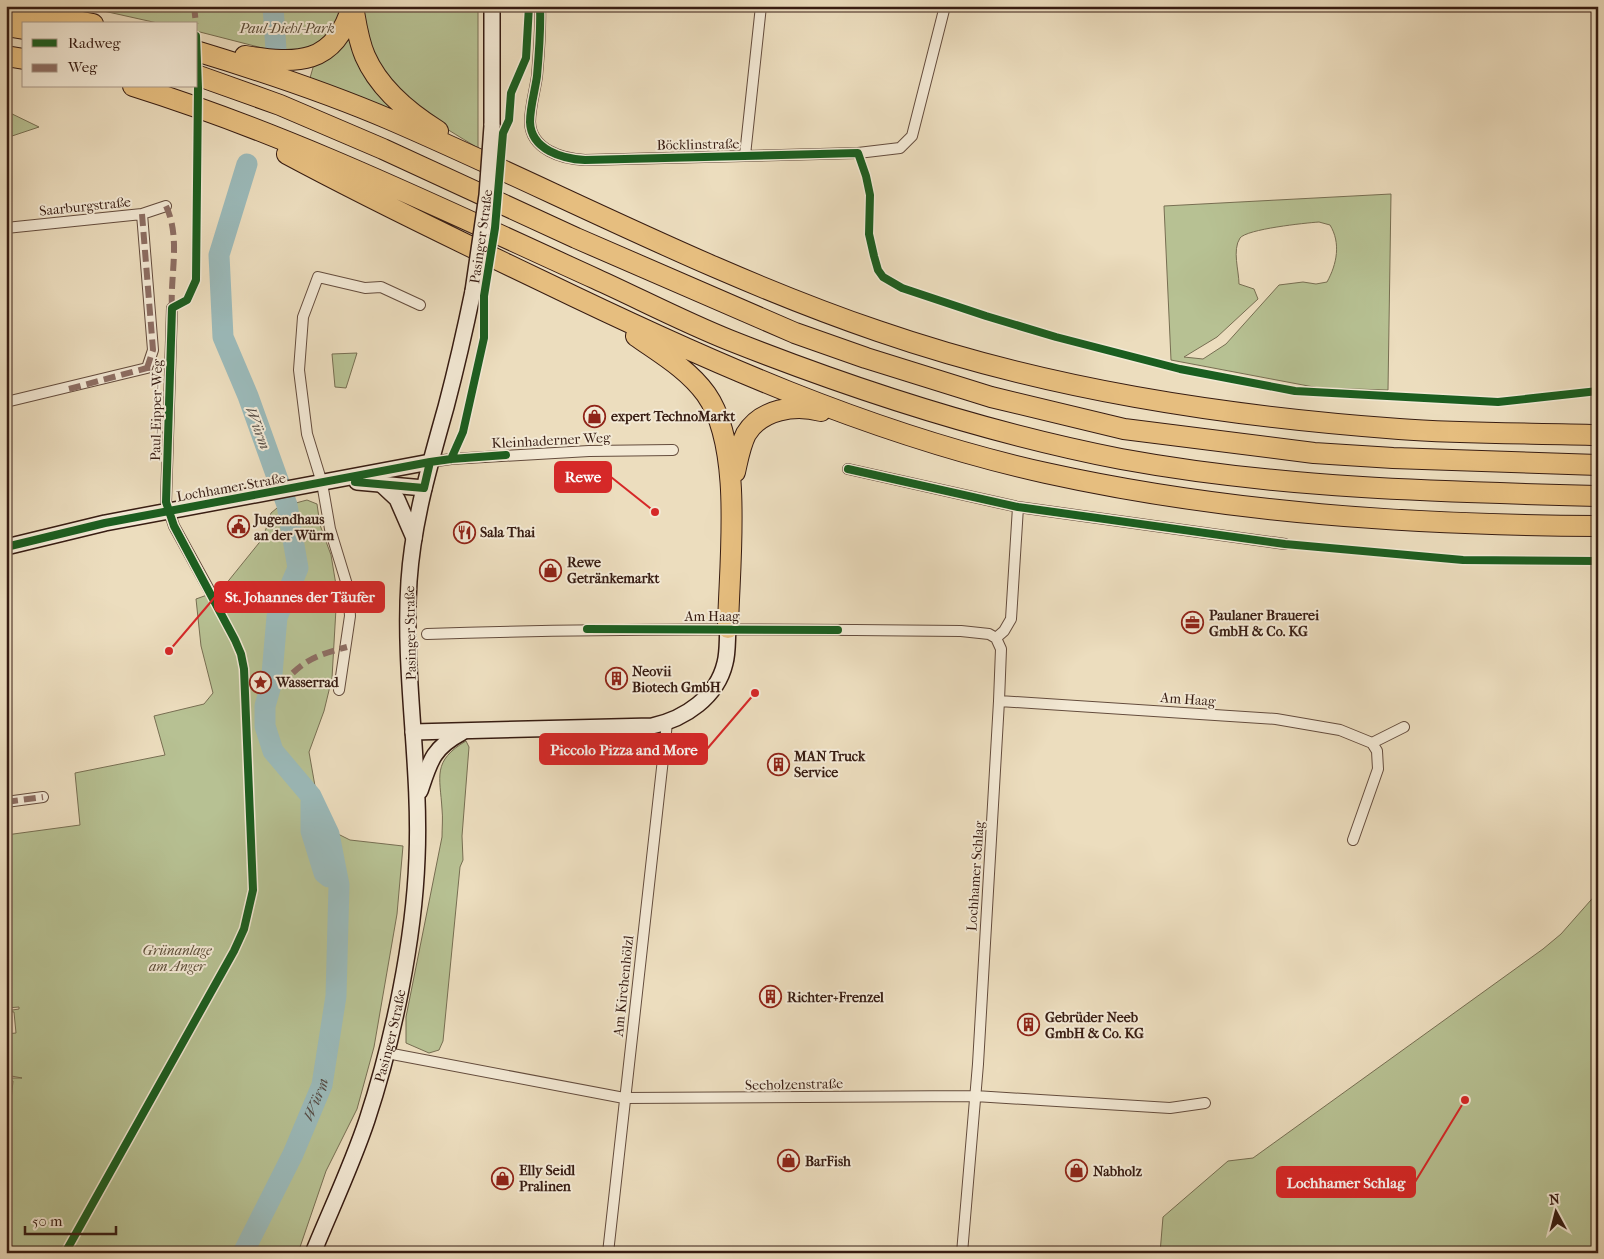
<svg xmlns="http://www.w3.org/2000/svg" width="1604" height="1259" viewBox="0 0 1604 1259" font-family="'IM FELL French Canon',serif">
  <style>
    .green { fill: #b7c193; stroke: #776e52; fill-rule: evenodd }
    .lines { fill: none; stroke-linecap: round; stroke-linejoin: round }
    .river { stroke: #9bbaba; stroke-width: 21 }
    .street-casing { stroke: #644c3d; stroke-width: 12 }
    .secondary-casing { stroke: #371c12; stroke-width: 18 }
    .highway-casing { stroke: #371c12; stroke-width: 22 }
    .street { stroke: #f3e9d5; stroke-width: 10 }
    .secondary { stroke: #f3e9d5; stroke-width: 15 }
    .highway { stroke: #e6be7f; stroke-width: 20 }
    .secondary-bridge-casing { stroke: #371c12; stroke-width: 18; stroke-linecap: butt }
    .secondary-bridge { stroke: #f3e9d5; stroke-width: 15 }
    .quiet { stroke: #8d6e63; stroke-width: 6; stroke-dasharray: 12 6; stroke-linecap: butt }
    .cycleway-casing { stroke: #f3e9d5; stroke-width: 11 }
    .cycleway { stroke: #1b5e20; stroke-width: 8 }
    .labels { text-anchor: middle; stroke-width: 4; stroke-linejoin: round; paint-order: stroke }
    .park-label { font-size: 14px; font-style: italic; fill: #5d4e39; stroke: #f3e9d5 }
    .street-label { font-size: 14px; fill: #371c12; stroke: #f3e9d5 }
    .poi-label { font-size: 14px; font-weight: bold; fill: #371c12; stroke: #f3e9d5; text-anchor: start }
    .water-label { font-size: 15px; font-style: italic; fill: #554b44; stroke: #f3e9d5 }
    .leader { fill: none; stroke: #d62828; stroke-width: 2 }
    .callout-dot { fill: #d62828; stroke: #f3e9d5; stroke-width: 2 }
    .callout { fill: #d62828; stroke: #d62828; stroke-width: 2 }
    .callout-label { font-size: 15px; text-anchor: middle; font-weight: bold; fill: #fff }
  </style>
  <rect width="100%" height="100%" fill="#ecddbe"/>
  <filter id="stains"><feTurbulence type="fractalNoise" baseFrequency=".004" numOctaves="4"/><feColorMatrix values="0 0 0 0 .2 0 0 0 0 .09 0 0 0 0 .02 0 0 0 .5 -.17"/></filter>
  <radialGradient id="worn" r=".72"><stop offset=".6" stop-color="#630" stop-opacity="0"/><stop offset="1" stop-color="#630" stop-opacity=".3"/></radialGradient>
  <path class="green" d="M 81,6 L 342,6 L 334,30 L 306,51 L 274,51 L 196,31 L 196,24 L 162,24 Z
    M 362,6 L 478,6 L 478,148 C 442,126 384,94 370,52 C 366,38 365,21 362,6 Z
    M 349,31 L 398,113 L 310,78 L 314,64 Z
    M 6,111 L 39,127 L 6,138 Z
    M 1391,194 L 1388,390 L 1319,388 L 1171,360 L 1164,206 ZM 1319,222 L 1330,225 C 1341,243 1337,264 1327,282 L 1316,284 L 1303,282 L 1279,285 L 1226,344 L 1203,359 L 1184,357 L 1217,337 L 1258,299 L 1254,289 L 1239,284 C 1239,271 1232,250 1240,238 C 1247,229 1305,223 1319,222 Z
    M 357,353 L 346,388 L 335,387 L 332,354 Z
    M 307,500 L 317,504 L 320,525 L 331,555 L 337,591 L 332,678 L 324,711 L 309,752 L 315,786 L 336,833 L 350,840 L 403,846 L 397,914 L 374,1047 L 357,1109 L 326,1171 L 298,1253 L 6,1253 L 6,1142 L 11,1143 L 11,1140 L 6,1139 L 6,1101 L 11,1101 L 13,1081 L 6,1080 L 6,1078 L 22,1078 L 6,1075 L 6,1034 L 16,1033 L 14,1012 L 6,1011 L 19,1009 L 19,1007 L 6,1008 L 6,950 L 8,949 L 6,944 L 6,835 L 80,825 L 75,773 L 165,755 L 154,716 L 204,704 L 213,693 L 201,646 L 196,599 L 221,590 L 263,538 L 271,513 L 277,508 Z
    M 466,741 L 469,747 L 462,836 L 463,860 L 460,867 L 443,1041 L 439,1050 L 429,1053 L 406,1043 L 406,1017 L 442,837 C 442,828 443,818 442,809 C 440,776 432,761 466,741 Z
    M 1598,892 L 1598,1253 L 1160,1253 L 1163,1217 L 1228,1161 L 1253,1158 L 1543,949 L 1561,934 Z"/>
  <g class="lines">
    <g class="river">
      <path d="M 273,6 L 276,50"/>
      <path d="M 311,802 L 311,831 L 324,873 L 329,877"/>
      <path id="s1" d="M 243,1253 L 293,1154 L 322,1085 L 336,996 L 339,885 L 329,834 L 311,796 L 273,751 L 265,726 L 265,706 L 271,685 L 277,617 L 298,568 L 287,505 L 248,396 L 223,337 L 219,255 L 247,164"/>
    </g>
    <defs>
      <path id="street" d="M 540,6 C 541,30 539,53 537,76 C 535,91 530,107 530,122 C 531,150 563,159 585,160 L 858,153 L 900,148 L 912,136 L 945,6
        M 745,155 L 761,6
        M 6,228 L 142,214 L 166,206
        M 172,308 L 166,502 L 174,526 L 219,608
        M 6,402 L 147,368 L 153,350 L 142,214
        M 430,462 L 451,459 L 589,451 L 673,450
        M 848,469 L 1018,507 L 1285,544
        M 427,634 C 605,628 783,629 961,631 L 989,634 L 996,638
        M 996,638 L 1004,631 L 1011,619 L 1018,507
        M 339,690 L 350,616 L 348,588 L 330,529 L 322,483 L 307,434 L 299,370 L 303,317 L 318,277 L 365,288 L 381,287 L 420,305
        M 999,701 L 1276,719 L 1340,730 L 1372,743 L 1377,751 L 1378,769 L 1353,840
        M 1372,743 L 1404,727
        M 6,802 L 43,797
        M 387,1053 L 624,1098 L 975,1096 L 1170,1108 L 1205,1103
        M 608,1253 L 667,723
        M 962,1253 L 978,1064 L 999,701 L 1001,649 L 996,638"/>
      <g id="secondary">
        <path d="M 492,126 L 492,6"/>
        <path d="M 357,482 L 424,488"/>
        <path d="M 382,485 L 397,499 L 414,538"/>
        <path d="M 6,547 L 105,523 L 430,462"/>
        <path d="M 413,732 L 652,726 C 685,719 717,697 725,663 C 728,652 727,639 728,628"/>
        <path d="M 420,791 C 430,761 433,748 461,733"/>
        <path id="s2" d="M 313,1253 C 331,1209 352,1165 367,1120 C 393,1041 414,941 417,858 C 421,766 403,673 409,581 C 413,521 430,464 446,407 C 456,369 465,330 473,291"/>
      </g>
      <path id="highway" d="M 353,6 C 356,23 358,40 365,56 C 379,88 409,113 438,131
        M 6,11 L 22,11 L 93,24
        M 6,26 L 24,29
        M 196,51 C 262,71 328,93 391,120 C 553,190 711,274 878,331 C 1046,389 1222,416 1399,429 C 1465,434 1532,433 1598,435
        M 6,56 L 24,59
        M 245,56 C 296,64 335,66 352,6
        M 196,75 L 280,105 L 383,149 L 576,238 L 795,333 L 866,358 L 991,397 L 1124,429 L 1314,453 L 1393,458 L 1598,465
        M 133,86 C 293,136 444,210 596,279 C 640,299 684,322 729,340 C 855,390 988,433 1121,459 C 1278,488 1439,492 1598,496
        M 287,154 C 371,199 456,240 542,281 C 703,359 870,434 1046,473 C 1227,513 1413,525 1598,526
        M 636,336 C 660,353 688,369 706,394 C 744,448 729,563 728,628
        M 735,472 C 738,459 740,446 746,434 C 761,409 795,404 821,411"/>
    </defs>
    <use href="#street" class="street-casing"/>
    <use href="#secondary" class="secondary-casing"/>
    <use href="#highway" class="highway-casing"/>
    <use href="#street" class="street"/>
    <use href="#secondary" class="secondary"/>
    <use href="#highway" class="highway"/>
    <defs>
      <g id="secondary-bridge">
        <path id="s3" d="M 473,291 L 487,195 L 492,126"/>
      </g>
    </defs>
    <use href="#secondary-bridge" class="secondary-bridge-casing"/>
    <use href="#secondary-bridge" class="secondary-bridge"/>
    <path class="quiet" d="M 194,6 L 196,24
      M 166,206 C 181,238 170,275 172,308 L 175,307
      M 142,214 L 153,350 L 147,368
      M 69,389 L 147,368 L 169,366
      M 280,686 C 304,660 313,656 347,647
      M 6,802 L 43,797"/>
    <defs>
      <path id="cycleway" d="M 540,6 C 541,30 539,53 537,76 C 535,91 530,107 530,122 C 531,150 563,159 585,160 L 858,153 L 866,176 L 870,195 L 869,234 L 874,256 L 878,270 L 883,277 L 902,288 L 986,316 L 1056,337 L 1180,369 L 1295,391 L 1498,402 L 1598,391
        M 451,459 L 463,432 L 484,338 L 484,296 L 495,228 L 503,133 L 509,120 L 511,93 L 526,58 L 529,6
        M 848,469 L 1018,507 L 1285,544 L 1463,560 L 1598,561
        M 355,482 L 424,488 L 430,462
        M 6,547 L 105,523 L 430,462 L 451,459 L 506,455
        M 587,629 L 838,630
        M 65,1253 L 234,951 L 244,929 L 253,890 L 244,669 L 241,654 L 235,640 L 174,526 L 166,502 L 172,308 L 187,300 L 196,280 L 198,88 L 196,36"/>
    </defs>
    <use href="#cycleway" class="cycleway-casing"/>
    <use href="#cycleway" class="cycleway"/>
  </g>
  <defs>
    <symbol id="shop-ring" viewBox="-11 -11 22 22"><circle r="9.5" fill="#f3e9d5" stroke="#8f2418" stroke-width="1.5"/><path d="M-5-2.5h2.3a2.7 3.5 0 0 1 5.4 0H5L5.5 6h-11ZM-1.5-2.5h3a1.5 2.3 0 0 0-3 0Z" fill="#8f2418"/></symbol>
    <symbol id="civic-ring" viewBox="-11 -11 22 22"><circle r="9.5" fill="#f3e9d5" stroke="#8f2418" stroke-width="1.5"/><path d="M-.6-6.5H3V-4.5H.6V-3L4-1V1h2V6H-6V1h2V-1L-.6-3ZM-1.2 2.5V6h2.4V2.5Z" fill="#8f2418"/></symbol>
    <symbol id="restaurant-ring" viewBox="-11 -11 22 22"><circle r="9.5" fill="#f3e9d5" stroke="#8f2418" stroke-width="1.5"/><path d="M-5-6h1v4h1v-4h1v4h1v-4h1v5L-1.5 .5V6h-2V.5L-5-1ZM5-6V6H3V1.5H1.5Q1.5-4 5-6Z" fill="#8f2418"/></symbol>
    <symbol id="office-ring" viewBox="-11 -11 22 22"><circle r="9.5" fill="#f3e9d5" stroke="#8f2418" stroke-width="1.5"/><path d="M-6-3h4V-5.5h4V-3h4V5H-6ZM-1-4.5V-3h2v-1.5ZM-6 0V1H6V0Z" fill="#8f2418"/></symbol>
    <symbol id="building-ring" viewBox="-11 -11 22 22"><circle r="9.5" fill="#f3e9d5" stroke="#8f2418" stroke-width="1.5"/><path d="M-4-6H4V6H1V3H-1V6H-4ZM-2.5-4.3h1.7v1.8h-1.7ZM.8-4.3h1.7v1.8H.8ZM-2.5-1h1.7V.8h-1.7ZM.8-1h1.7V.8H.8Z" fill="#8f2418"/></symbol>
    <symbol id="sight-ring" viewBox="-11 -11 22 22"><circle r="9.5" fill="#f3e9d5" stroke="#8f2418" stroke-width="1.5"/><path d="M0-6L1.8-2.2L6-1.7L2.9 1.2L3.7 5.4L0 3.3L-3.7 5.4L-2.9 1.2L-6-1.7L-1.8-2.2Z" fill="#8f2418"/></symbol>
  </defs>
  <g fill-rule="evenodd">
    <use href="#shop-ring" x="582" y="404" width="25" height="25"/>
    <use href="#civic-ring" x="226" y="514" width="25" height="25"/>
    <use href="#restaurant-ring" x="452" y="520" width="25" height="25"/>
    <use href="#shop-ring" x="538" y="558" width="25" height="25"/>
    <use href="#office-ring" x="1180" y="610" width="25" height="25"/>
    <use href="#building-ring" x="604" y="666" width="25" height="25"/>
    <use href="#sight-ring" x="248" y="670" width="25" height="25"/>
    <use href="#building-ring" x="766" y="752" width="25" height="25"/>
    <use href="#building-ring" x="758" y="984" width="25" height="25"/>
    <use href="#building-ring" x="1016" y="1012" width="25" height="25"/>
    <use href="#shop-ring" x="776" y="1148" width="25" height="25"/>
    <use href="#shop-ring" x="1064" y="1158" width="25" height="25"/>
    <use href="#shop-ring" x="490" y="1166" width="25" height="25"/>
  </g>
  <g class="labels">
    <g class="park-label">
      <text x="287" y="33">Paul-Diehl-Park</text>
      <text x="177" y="955">Grünanlage<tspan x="177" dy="16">am Anger</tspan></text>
    </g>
    <g class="street-label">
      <text transform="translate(698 144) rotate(-1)" y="5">Böcklinstraße</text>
      <text transform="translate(85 206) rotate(-6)" y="5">Saarburgstraße</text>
      <text dy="5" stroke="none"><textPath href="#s3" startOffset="55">Pasinger Straße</textPath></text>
      <text transform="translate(156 410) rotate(-89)" y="5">Paul-Eipper-Weg</text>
      <text transform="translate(551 440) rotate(-3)" y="5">Kleinhaderner Weg</text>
      <text transform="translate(231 487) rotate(-10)" y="5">Lochhamer Straße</text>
      <text x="712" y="621">Am Haag</text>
      <text transform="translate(410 633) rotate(-91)" y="5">Pasinger Straße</text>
      <text transform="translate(1188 699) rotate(4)" y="5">Am Haag</text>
      <text transform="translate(975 876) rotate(-86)" y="5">Lochhamer Schlag</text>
      <text transform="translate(623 986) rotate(-84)" y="5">Am Kirchenhölzl</text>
      <text dy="5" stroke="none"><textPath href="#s2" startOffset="231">Pasinger Straße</textPath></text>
      <text transform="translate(794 1084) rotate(-1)" y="5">Seeholzenstraße</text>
    </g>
    <g class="poi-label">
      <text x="611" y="421">expert TechnoMarkt</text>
      <text x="254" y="524">Jugendhaus<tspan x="254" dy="16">an der Würm</tspan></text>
      <text x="480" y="537">Sala Thai</text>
      <text x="567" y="567">Rewe<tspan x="567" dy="16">Getränkemarkt</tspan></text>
      <text x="1209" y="620">Paulaner Brauerei<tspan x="1209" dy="16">GmbH &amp; Co. KG</tspan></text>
      <text x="632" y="676">Neovii<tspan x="632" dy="16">Biotech GmbH</tspan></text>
      <text x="276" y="687">Wasserrad</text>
      <text x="794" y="761">MAN Truck<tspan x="794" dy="16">Service</tspan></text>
      <text x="787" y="1002">Richter+Frenzel</text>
      <text x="1045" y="1022">Gebrüder Neeb<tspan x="1045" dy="16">GmbH &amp; Co. KG</tspan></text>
      <text x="805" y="1166">BarFish</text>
      <text x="519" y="1175">Elly Seidl<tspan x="519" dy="16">Pralinen</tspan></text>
      <text x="1093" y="1176">Nabholz</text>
    </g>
    <g class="water-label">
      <text transform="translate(258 428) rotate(69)" y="5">Würm</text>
      <text dy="5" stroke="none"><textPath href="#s1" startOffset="170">Würm</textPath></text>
    </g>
  </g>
  <path class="leader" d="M655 512L611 477M169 651L215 597M755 693L707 749M1465 1100L1415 1182"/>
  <g class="callout-dot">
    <circle cx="655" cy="512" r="5"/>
    <circle cx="169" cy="651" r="5"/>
    <circle cx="755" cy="693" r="5"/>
    <circle cx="1465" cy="1100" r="5"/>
  </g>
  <g class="callout">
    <rect x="555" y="462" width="56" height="30" rx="5"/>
    <rect x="215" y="582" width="169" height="30" rx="5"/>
    <rect x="540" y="734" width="167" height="30" rx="5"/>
    <rect x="1277" y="1167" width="138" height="30" rx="5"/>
  </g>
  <g class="callout-label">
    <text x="583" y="482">Rewe</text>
    <text x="300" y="602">St. Johannes der Täufer</text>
    <text x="624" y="755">Piccolo Pizza and More</text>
    <text x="1346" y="1188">Lochhamer Schlag</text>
  </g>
  <rect width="1604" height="1259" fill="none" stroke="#ecddbe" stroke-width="25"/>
  <rect x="8" y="8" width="1589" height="1244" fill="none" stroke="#371c12" stroke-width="2.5"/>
  <rect x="12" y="12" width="1579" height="1234" fill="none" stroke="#371c12"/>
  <rect x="22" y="22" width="175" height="65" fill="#f3e9d5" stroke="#a89787"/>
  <rect x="32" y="39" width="25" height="8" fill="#1b5e20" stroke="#a89787"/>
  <text x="68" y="48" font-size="15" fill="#371c12">Radweg</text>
  <rect x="32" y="64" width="25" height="8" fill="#8d6e63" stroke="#a89787"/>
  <text x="68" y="72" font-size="15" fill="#371c12">Weg</text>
  <g transform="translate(1556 1212) rotate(353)" stroke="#f3e9d5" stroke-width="4" paint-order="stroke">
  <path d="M0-4L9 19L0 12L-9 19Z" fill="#371c12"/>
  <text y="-8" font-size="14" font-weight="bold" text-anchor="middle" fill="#371c12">N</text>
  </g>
  <path d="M25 1226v8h91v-8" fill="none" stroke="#371c12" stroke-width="2.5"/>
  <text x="32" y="1226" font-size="15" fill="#371c12" stroke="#f3e9d5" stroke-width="4" paint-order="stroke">50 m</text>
  <rect width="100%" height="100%" filter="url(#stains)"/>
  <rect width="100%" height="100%" fill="url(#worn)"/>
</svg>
